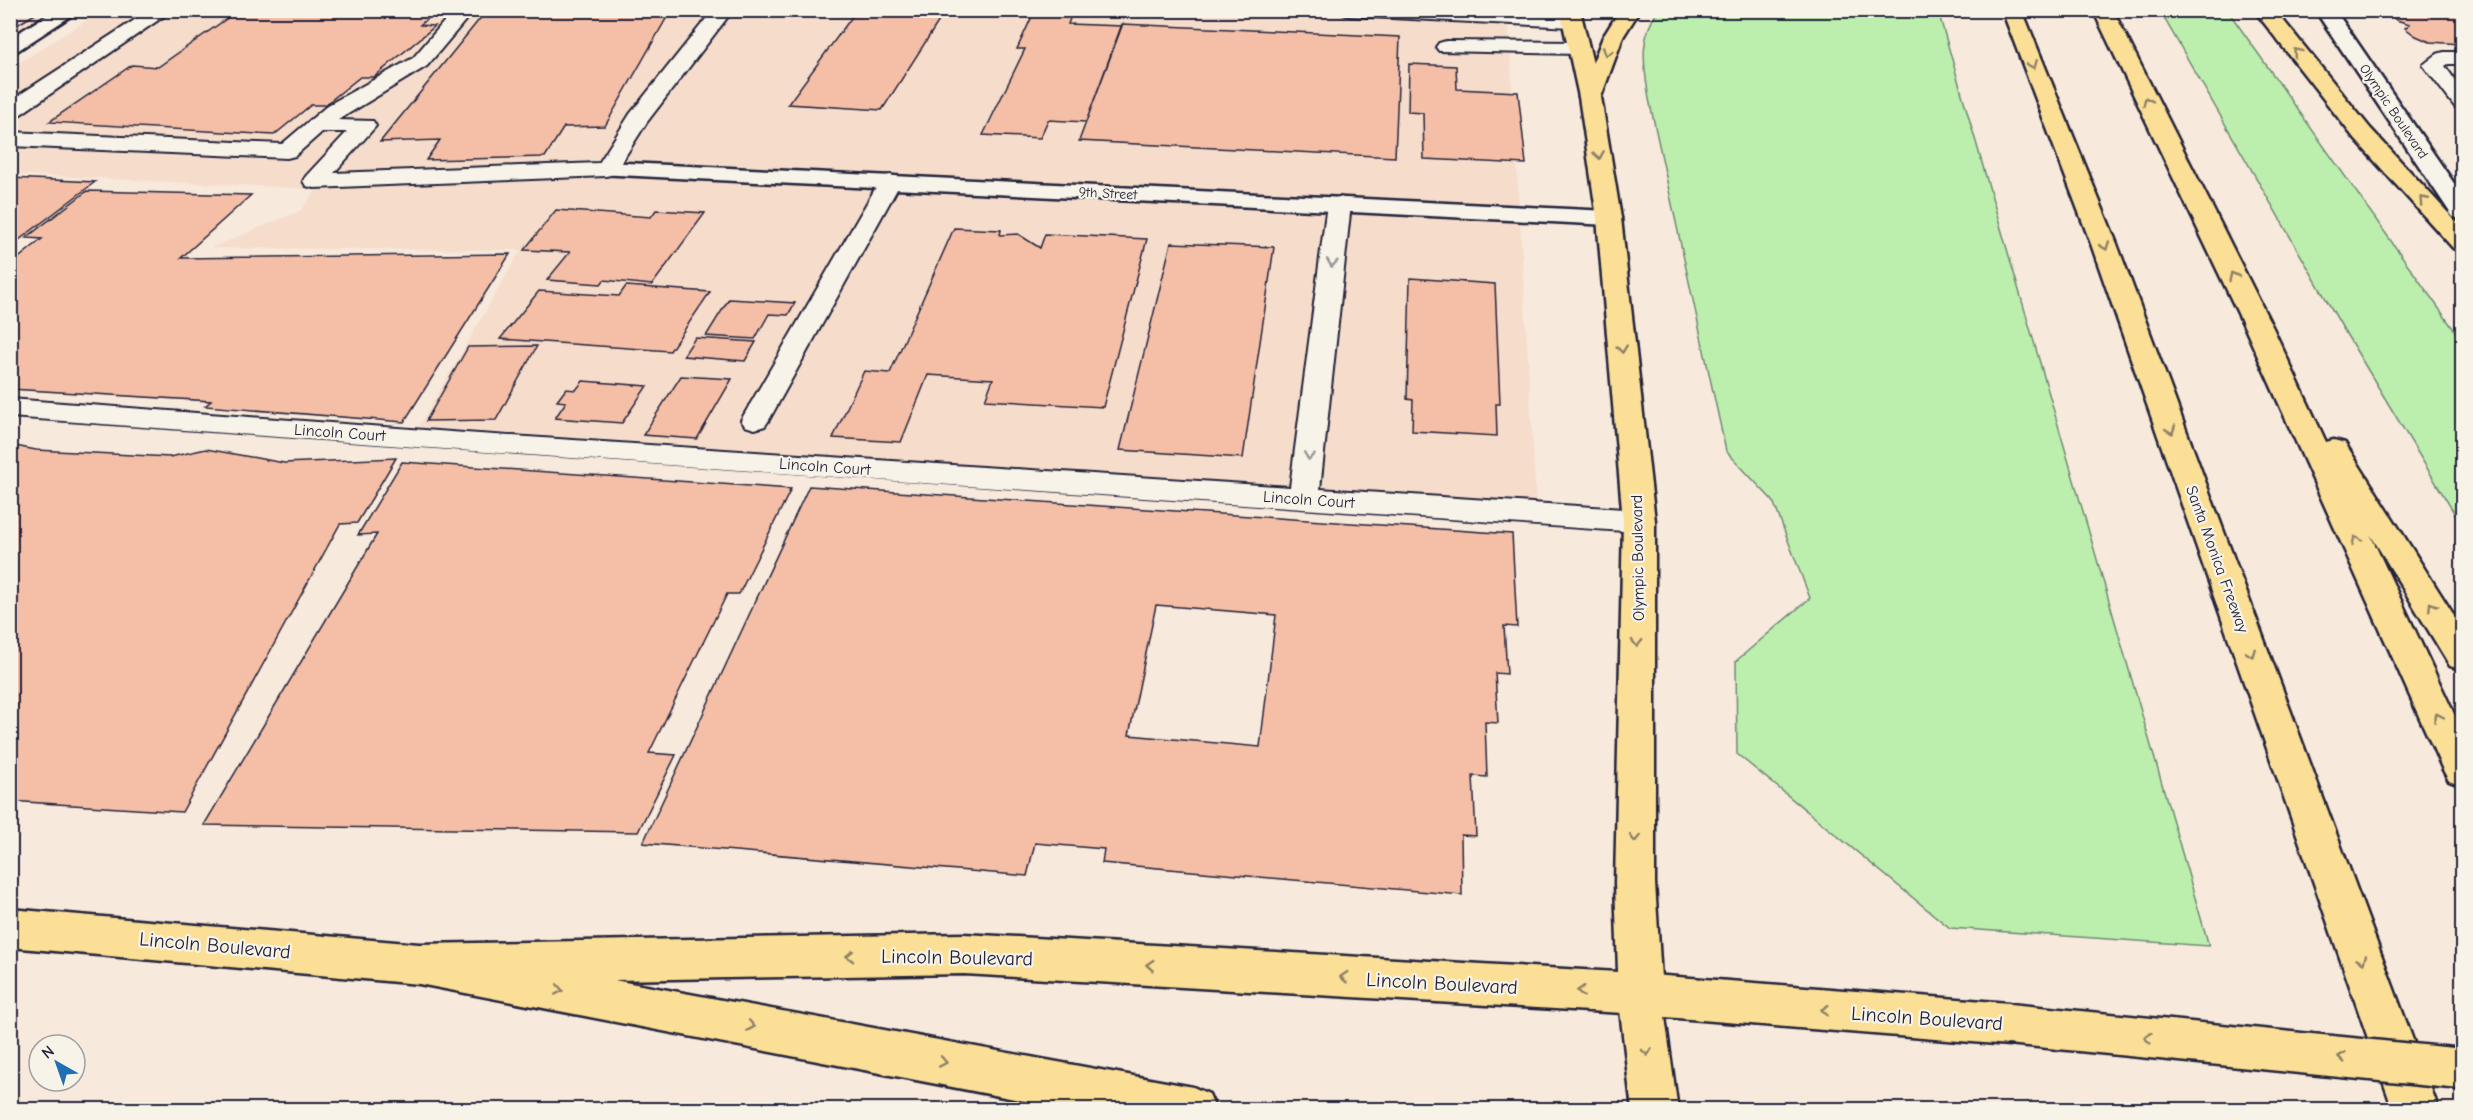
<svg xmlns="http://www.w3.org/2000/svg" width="2473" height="1120" viewBox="0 0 2473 1120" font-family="'Comic Neue',sans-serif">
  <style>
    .built { fill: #f6dccb }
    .green { fill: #bceeae; stroke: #6f8874; stroke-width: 1.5 }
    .building { fill: #f5bfa7; stroke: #22223b; stroke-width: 1.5; fill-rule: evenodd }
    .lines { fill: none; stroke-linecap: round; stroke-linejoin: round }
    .lane-casing { stroke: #22223b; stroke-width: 4 }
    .street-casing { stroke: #22223b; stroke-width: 5 }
    .secondary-casing { stroke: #22223b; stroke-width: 5 }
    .primary-casing { stroke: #22223b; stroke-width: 5 }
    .highway-casing { stroke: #22223b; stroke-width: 5 }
    .lane { fill: #f7f3e8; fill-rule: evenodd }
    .street { fill: #f7f3e8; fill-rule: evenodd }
    .secondary { fill: #f7f3e8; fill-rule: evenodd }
    .primary { fill: #fbdf96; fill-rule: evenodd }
    .highway { fill: #fbdf96; fill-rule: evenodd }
    .tram { stroke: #22223b; stroke-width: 1.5 }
    .highway-bridge-casing { stroke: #22223b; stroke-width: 45; stroke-linecap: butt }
    .highway-bridge { stroke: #fbdf96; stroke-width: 40 }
    .oneway { stroke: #8e8068 }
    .oneway2 { stroke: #97959a }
    .labels { text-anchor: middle; stroke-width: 4.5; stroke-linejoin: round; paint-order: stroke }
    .far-street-label { font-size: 14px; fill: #22223b; stroke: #f7f3e8 }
    .street-label { font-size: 16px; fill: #22223b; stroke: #f7f3e8 }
    .near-street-label { font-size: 20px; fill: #22223b; stroke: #f7f3e8 }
  </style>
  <rect width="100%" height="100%" fill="#f7e9db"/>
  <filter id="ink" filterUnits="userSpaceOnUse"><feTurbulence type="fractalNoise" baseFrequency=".0167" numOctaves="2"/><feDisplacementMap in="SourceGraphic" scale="12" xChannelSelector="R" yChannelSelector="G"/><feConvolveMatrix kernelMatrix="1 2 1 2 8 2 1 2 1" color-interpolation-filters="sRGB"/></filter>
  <g filter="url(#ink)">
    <path class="built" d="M 11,10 L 53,10 L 53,11 L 11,37 Z
      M 102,11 L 1508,11 L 1536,503 L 419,427 L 521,250 L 211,248 L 300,211 L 317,189 L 11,174 L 11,68 Z"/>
    <path class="green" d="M 1658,11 L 1938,11 L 2209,946 L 1950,928 L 1737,754 L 1736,661 L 1810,598 L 1773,501 L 1726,451 L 1649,99 C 1644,67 1638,38 1658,11 Z
      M 2160,11 L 2228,11 L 2462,341 L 2462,526 L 2345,332 Z"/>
    <path class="building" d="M 239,10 L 438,10 L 420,25 L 435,26 L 374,77 L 360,77 L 325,105 L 311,105 L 274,135 L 49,122 L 132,65 L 158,67 Z
      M 487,10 L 671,10 L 605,126 L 564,127 L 545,157 L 426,160 L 440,140 L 380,142 Z
      M 857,10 L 944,13 L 882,110 L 788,104 Z
      M 1035,10 L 1073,10 L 1068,24 L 1122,26 L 1086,122 L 1048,120 L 1040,138 L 983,135 L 1025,49 L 1017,49 Z
      M 2392,10 L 2453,10 L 2462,18 L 2462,44 L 2430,42 L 2416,36 L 2405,28 L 2410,24 L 2396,20 L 2389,13 Z
      M 1122,24 L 1400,37 L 1395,157 L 1079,141 Z
      M 1409,64 L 1456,66 L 1457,89 L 1518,92 L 1526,164 L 1424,159 L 1423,113 L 1408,112 Z
      M 10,178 L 95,182 L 15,243 L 10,243 Z
      M 87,191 L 251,195 L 181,258 L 510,254 L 404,422 L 205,406 L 211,401 L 10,389 L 10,265 L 42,239 L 26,238 Z
      M 556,210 L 651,217 L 656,210 L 705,213 L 652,285 L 604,280 L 601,284 L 547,280 L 570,252 L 524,250 Z
      M 954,228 L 1001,230 L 1000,235 L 1018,234 L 1040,248 L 1045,234 L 1147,239 L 1103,407 L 985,400 L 993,379 L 928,375 L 901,442 L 833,438 L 864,371 L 890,373 Z
      M 1171,243 L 1274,247 L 1243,458 L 1120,450 Z
      M 1410,278 L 1495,284 L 1500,404 L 1496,404 L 1497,436 L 1412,431 L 1413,400 L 1407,399 Z
      M 626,286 L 710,292 L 670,351 L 500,339 L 539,291 L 619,296 Z
      M 729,299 L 795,303 L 788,315 L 769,314 L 755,339 L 706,336 Z
      M 695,338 L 756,342 L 745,361 L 683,356 Z
      M 537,346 L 496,420 L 426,421 L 468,347 Z
      M 681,376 L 732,379 L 697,439 L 643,435 Z
      M 583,381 L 647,386 L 622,423 L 555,418 L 566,402 L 557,401 L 566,389 L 576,390 Z
      M 10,445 L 36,450 L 170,457 L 206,449 L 284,463 L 396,458 L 357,523 L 340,524 L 182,812 L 10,801 Z
      M 402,462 L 791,489 L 739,594 L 727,594 L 649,753 L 676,755 L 638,832 L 204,825 L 377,534 L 358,535 Z
      M 809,486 L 1512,534 L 1517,627 L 1504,626 L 1507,674 L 1495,673 L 1498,723 L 1485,722 L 1487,777 L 1473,776 L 1476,836 L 1461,835 L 1462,895 L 1102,863 L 1104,849 L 1035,843 L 1027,876 L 643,843 ZM 1156,605 L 1276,615 L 1260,747 L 1129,735 Z"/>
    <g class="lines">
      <defs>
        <path id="lane" d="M 150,10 L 173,10 L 18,116 L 10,117 L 10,101 Z
          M 454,10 L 474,10 L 427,66 L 338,120 L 373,121 L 376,126 L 334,173 L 599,163 L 630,114 L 713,10 L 727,10 L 730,14 L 647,122 L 614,174 L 606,176 L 314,188 L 306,186 L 303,181 L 306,176 L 347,132 L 322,132 L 295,156 L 287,158 L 10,146 L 10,132 L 282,144 L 328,105 L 413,58 Z
          M 1341,10 L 1476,10 L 1572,15 L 1579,17 L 1582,21 L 1579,25 L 1572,27 L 1350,16 L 1343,14 Z
          M 1446,41 L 1579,42 L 1586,44 L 1589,48 L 1586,52 L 1579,54 L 1439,51 L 1436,47 L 1439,43 Z
          M 2444,52 L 2462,52 L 2462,64 L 2448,64 L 2445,66 L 2462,90 L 2462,109 L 2455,107 L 2423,65 L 2437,54 Z
          M 890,175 L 898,177 L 901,182 L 769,420 L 765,426 L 755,429 L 745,426 L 741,420 L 879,182 L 882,177 Z
          M 1339,197 L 1347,199 L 1351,204 L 1320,489 L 1639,510 L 1650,513 L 1654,521 L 1650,529 L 1639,532 C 1096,495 553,458 10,417 L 10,399 L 465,433 L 1290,487 L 1327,204 L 1331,199 Z"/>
        <path id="street" d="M 606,162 L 1609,211 L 1618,213 L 1621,218 L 1618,223 L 1609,225 L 598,174 L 594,169 L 598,164 Z"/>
        <path id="secondary" d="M 55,10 L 80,10 L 17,51 L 10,53 L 10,38 Z
          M 2315,10 L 2335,10 L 2462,195 L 2462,219 L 2453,217 Z"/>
        <path id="primary" d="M 1560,10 L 1580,10 L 1601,97 L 1621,218 L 1655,521 L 1655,883 L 1662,994 L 1655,1008 L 1640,1014 L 964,974 L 614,980 L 1193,1087 L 1209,1094 L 1216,1110 L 1071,1110 L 419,984 L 10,947 L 10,909 L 419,944 L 964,934 L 1618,972 L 1615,883 L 1623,521 L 1597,218 L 1579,97 Z"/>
        <path id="highway" d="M 1620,10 L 1640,10 L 1623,37 L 1601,97 L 1598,102 L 1590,104 L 1582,102 L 1579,97 L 1603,37 Z
          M 2002,10 L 2022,10 L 2117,244 L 2439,1110 L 2393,1110 L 2091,244 Z
          M 2093,10 L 2113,10 L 2273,328 L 2326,442 L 2334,440 L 2345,443 L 2462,628 L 2462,670 L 2450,666 L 2370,534 L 2462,731 L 2462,786 L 2449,781 L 2443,770 L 2245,328 Z
          M 2254,10 L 2275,10 L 2370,128 L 2462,228 L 2462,251 L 2453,248 L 2354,138 Z
          M 1640,974 L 2009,1003 L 2025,1009 L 2031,1024 L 2025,1039 L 2009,1045 L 1665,1017 L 1678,1110 L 1632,1110 L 1618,994 L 1625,980 Z"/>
      </defs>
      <use href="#lane" class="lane-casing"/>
      <use href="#street" class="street-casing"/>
      <use href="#secondary" class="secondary-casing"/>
      <use href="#primary" class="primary-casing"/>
      <use href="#highway" class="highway-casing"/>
      <use href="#lane" class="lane"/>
      <use href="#street" class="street"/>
      <use href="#secondary" class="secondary"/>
      <use href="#primary" class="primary"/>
      <use href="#highway" class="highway"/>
      <path class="tram" d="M 10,17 L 22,10
        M 10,29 L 42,10"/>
      <defs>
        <path id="highway-bridge" d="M 2009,1024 L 2462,1069"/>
      </defs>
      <use href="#highway-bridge" class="highway-bridge-casing"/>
      <use href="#highway-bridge" class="highway-bridge"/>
    </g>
    <defs><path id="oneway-chevron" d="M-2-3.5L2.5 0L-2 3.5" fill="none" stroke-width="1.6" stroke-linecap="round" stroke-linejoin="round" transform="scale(1.5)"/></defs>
    <g class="oneway">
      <use href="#oneway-chevron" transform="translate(1607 52) rotate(111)"/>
      <use href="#oneway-chevron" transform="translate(2297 52) rotate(-129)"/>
      <use href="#oneway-chevron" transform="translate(2033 65) rotate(68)"/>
      <use href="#oneway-chevron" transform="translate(2147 101) rotate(-116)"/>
      <use href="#oneway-chevron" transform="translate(1599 155) rotate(81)"/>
      <use href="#oneway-chevron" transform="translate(2423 200) rotate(-132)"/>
      <use href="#oneway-chevron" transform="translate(2105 246) rotate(70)"/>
      <use href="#oneway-chevron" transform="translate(2233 276) rotate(-116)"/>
      <use href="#oneway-chevron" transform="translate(1622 349) rotate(84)"/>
      <use href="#oneway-chevron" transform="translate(2171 430) rotate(70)"/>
      <use href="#oneway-chevron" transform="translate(2356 540) rotate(-115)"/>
      <use href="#oneway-chevron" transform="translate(2432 606) rotate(-122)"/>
      <use href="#oneway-chevron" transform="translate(1637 643) rotate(91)"/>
      <use href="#oneway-chevron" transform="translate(2251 653) rotate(70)"/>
      <use href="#oneway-chevron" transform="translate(2438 717) rotate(-115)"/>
      <use href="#oneway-chevron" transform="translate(1635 838) rotate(91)"/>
      <use href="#oneway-chevron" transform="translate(850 956) rotate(179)"/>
      <use href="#oneway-chevron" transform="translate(2362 960) rotate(70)"/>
      <use href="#oneway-chevron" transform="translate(1150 965) rotate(-176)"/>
      <use href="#oneway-chevron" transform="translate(1344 977) rotate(-176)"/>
      <use href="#oneway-chevron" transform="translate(559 990) rotate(11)"/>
      <use href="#oneway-chevron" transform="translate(1581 991) rotate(-177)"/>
      <use href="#oneway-chevron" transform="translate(1825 1010) rotate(-175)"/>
      <use href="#oneway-chevron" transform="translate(751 1026) rotate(11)"/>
      <use href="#oneway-chevron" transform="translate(2148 1038) rotate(-174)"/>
      <use href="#oneway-chevron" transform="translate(1647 1052) rotate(83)"/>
      <use href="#oneway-chevron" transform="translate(2342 1057) rotate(-174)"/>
      <use href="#oneway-chevron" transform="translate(943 1062) rotate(11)"/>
    </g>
    <g class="oneway2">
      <use href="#oneway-chevron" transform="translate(1332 263) rotate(97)"/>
      <use href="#oneway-chevron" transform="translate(1309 456) rotate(97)"/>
    </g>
  </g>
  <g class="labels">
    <g class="far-street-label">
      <text transform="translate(2394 111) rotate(56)" y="5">Olympic Boulevard</text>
      <text transform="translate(1108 193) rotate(3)" y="5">9th Street</text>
    </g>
    <g class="street-label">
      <text transform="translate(340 432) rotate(4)" y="6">Lincoln Court</text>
      <text transform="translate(825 466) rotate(4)" y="6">Lincoln Court</text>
      <text transform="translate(1309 499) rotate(4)" y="6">Lincoln Court</text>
      <text transform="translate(1637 558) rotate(-91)" y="6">Olympic Boulevard</text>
      <text transform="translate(2218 559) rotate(70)" y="6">Santa Monica Freeway</text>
    </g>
    <g class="near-street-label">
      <text transform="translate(215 945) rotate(5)" y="7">Lincoln Boulevard</text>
      <text transform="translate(957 957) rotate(1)" y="7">Lincoln Boulevard</text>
      <text transform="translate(1442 983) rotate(3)" y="7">Lincoln Boulevard</text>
      <text transform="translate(1927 1018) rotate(4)" y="7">Lincoln Boulevard</text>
    </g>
  </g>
  <rect width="2473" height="1120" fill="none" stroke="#f7f3e8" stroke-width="36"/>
  <rect x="18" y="18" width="2437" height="1084" fill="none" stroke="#22223b" stroke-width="2" filter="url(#ink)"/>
  <g transform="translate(57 1063) rotate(320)"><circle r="28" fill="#f7f3e8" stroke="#a29fa3" stroke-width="1.5"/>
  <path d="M0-4.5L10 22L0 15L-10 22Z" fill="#1f6fb2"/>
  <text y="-9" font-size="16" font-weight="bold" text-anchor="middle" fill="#22223b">N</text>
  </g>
</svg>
